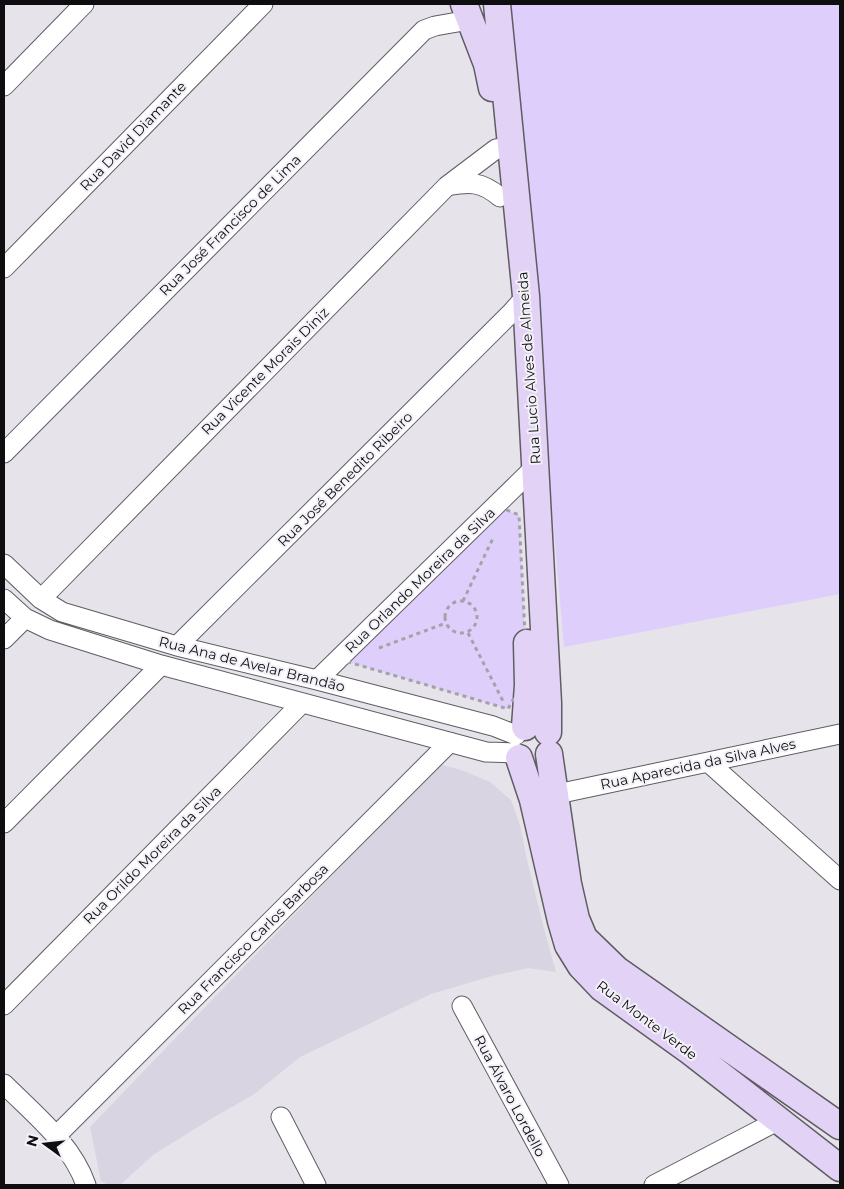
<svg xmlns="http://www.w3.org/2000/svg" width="844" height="1189" viewBox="0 0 844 1189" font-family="Montserrat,sans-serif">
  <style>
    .built { fill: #d8d4e1 }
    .green { fill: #decefb }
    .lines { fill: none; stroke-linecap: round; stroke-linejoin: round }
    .street-casing { stroke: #5f5d63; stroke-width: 21 }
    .secondary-casing { stroke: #5f5d63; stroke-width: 29 }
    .path { stroke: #a4a2a7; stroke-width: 3; stroke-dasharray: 4 4; stroke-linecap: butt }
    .street { stroke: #fff; stroke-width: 19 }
    .secondary { stroke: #e2d3f6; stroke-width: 26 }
    .labels { text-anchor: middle; stroke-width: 4; stroke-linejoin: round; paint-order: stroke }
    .street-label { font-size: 14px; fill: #0e0e10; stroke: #f3f1f7 }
  </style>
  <rect width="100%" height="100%" fill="#e6e3ea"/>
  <path class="built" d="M 439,764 L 464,771 L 490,782 L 511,800 L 520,825 L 527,860 L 544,929 L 556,972 L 528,968 L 492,976 L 431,994 L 300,1057 L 253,1095 L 214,1117 L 153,1155 L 120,1185 L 108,1185 L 101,1181 L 90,1127 Z"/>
  <path class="green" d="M 511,4 L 840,4 L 840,594 L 564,647 L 512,45 Z
    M 499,507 L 519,515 L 527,674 L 508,709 L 345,661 Z"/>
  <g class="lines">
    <defs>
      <path id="street" d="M 4,86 L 84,4
        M 447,186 C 470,182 481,181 500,197
        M 4,268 L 263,4
        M 4,453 L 424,30 L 435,26 L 469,20
        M 4,564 L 41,599 L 62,612 L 177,646 L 317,680 L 493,726 L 516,735
        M 4,599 L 25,618 L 50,630 L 161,665 L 486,752 L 516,753
        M 41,599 L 447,186 L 496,149 L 510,147
        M 4,639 L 25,618
        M 177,646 L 512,312 L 526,296
        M 317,680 L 535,467
        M 708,762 L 840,880
        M 543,797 L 840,734
        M 4,823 L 161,665
        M 4,1005 L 301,704
        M 462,1006 L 559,1185
        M 4,1084 C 34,1114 72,1144 86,1185
        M 281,1117 L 316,1185
        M 56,1136 L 450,742
        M 654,1185 L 779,1120"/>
      <path id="secondary" d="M 464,4 L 487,64 L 492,88
        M 497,4 L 526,296 L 548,703 L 548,732
        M 525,727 L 528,685 L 527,643
        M 549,754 L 568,884 L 576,919 L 584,938 L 617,970 L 840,1126
        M 519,758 L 533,800 L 561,921 L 568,945 L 581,966 L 602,988 L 691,1052 L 840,1168"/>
    </defs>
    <use href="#street" class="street-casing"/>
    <use href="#secondary" class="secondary-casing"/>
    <path class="path" d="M 499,507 L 519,515 L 527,674 L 508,709 L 345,661 Z
      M445 617a16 16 0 1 1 32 0a16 16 0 1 1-32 0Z
      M 463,601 L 494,536
      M 468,633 L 503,701
      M 379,648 L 446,623"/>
    <use href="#street" class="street"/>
    <use href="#secondary" class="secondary"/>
  </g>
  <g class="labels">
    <g class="street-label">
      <text transform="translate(133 136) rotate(-46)" y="5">Rua David Diamante</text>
      <text transform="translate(230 225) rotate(-45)" y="5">Rua José Francisco de Lima</text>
      <text transform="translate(529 368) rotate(-94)" y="5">Rua Lucio Alves de Almeida</text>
      <text transform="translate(265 371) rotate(-45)" y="5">Rua Vicente Morais Diniz</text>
      <text transform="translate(345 479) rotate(-45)" y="5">Rua José Benedito Ribeiro</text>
      <text transform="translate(420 580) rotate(-44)" y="5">Rua Orlando Moreira da Silva</text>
      <text transform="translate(252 664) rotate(14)" y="5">Rua Ana de Avelar Brandão</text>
      <text transform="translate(698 764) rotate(-12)" y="5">Rua Aparecida da Silva Alves</text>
      <text transform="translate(152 855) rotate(-45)" y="5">Rua Orildo Moreira da Silva</text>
      <text transform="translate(253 939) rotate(-45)" y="5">Rua Francisco Carlos Barbosa</text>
      <text transform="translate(647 1020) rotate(37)" y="5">Rua Monte Verde</text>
      <text transform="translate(510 1096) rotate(62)" y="5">Rua Álvaro Lordello</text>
    </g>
  </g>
  <rect width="844" height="1189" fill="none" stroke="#0e0e10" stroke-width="10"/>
  <g transform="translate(45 1144) rotate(285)" stroke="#f3f1f7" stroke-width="4" paint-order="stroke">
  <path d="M0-4L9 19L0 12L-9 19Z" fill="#0e0e10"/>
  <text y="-8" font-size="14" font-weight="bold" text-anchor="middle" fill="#0e0e10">N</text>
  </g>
</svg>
